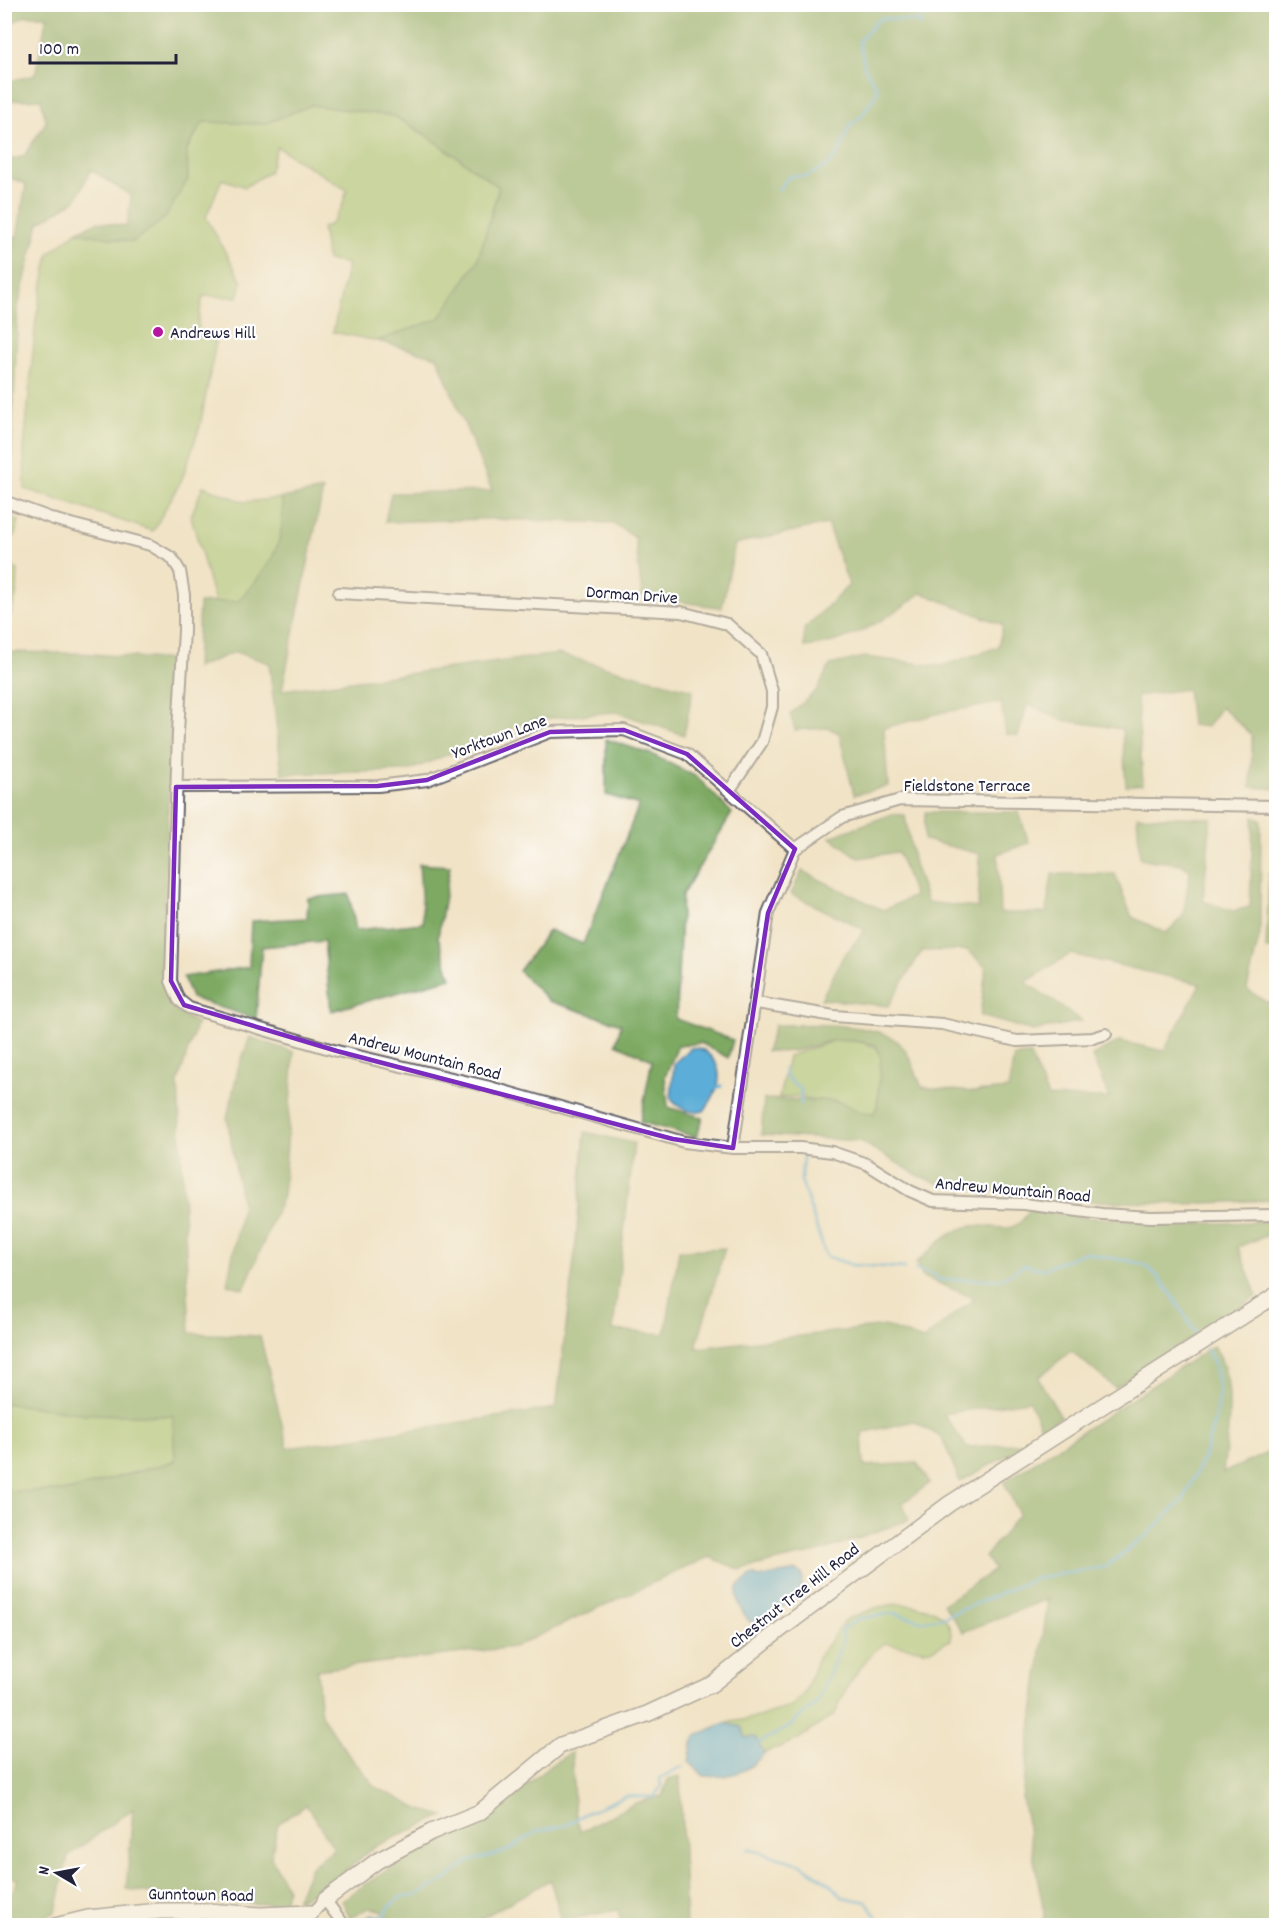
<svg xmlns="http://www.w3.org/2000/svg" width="1281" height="1930" viewBox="0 0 1281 1930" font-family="Dekko,sans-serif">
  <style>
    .green { fill: #9cc36f; stroke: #5f7255; stroke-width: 1.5 }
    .forest { fill: #7da962; stroke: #50664e; stroke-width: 1.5 }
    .water { fill: #5cadd7; stroke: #3f6889; stroke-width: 1.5 }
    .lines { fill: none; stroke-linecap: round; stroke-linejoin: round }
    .stream { stroke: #5cadd7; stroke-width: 3 }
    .street-casing { stroke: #6a666c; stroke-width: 14 }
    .secondary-casing { stroke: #6a666c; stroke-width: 18 }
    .street { stroke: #fff; stroke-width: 10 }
    .secondary { stroke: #fff; stroke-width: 15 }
    .marked { fill: none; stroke: #7b2cbf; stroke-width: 4.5; stroke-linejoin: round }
    .poi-dot { fill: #b5179e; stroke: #fff; stroke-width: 2 }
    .labels { text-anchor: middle; stroke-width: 4.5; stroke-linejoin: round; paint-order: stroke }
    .poi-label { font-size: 18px; fill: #22223b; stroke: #fff; text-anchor: start }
    .street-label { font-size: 18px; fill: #22223b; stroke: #fff }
  </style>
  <rect width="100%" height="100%" fill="#fff"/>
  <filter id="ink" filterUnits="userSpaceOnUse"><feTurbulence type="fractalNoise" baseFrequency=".0167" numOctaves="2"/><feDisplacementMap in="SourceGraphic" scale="12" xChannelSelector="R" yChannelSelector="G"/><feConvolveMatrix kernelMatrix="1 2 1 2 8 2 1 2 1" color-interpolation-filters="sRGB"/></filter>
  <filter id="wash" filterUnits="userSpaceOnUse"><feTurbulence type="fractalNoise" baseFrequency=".008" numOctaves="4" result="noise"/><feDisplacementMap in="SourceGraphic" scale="24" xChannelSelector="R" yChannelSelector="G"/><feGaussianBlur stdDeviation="1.35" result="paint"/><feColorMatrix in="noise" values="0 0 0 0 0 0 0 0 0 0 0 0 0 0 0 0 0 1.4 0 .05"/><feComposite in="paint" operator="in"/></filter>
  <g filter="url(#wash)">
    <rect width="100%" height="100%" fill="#f1e3c6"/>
    <path class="green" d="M 311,105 L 394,116 L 426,135 L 499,187 L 478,260 L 440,319 L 377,341 L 333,332 L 348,264 L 327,260 L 322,228 L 331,224 L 341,209 L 347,190 L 277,147 L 269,172 L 245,187 L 222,179 L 206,217 L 242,282 L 238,297 L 203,296 L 198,322 L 200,334 L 216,342 L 200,426 L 182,479 L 153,531 L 25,489 L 24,449 L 36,319 L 49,254 L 76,232 L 133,242 L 188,179 L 187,149 L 203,122 L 264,124 Z
      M 203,486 L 244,502 L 282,498 C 287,547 269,567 238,601 L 215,603 L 191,516 Z
      M 5,516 L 19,521 L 14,537 L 6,543 L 5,548 Z
      M 4,564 L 18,570 L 17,593 L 8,622 L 5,621 Z
      M 836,1040 L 860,1042 L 879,1048 L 881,1058 L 877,1108 L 874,1113 L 855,1112 L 837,1101 L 822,1102 L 798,1096 L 779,1098 L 788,1056 Z
      M 5,1403 L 87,1414 L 173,1416 L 175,1461 L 68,1491 L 5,1491 Z
      M 897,1604 C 922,1606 953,1608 951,1640 L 932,1649 L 923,1650 L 885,1643 L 870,1655 L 849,1684 L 835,1714 L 797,1740 L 764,1753 L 755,1737 L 746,1738 L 741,1727 L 724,1723 L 758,1717 L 793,1705 L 805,1692 L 818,1657 L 846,1619 L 878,1607 Z"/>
    <path class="forest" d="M 5,4 L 1276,5 L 1276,789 L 1251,787 L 1252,735 L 1221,707 L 1207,727 L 1191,725 L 1187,689 L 1137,696 L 1143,784 L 1126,786 L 1122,729 L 1062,720 L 1028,704 L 1018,736 L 1006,734 L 1001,703 L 944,712 L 884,728 L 888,786 L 854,795 L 839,733 L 828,728 L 795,730 L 790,714 L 817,690 L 830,665 L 864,657 L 941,666 L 998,647 L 1003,625 L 922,593 C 888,618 847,645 804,647 L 804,629 L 849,585 L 827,524 L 735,544 L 722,608 L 642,596 L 635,538 L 613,523 L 490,519 L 385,522 L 391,493 L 492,491 L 437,357 L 377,341 L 440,318 L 478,260 L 499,187 L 426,135 L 394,116 L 311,105 L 264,124 L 203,122 L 187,149 L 188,179 L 165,218 L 133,242 L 76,232 L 97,222 L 127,226 L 131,196 L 91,170 L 76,200 L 39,223 L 18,307 L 10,493 L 5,491 L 5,237 L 17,237 L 26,184 L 5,176 L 5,161 L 24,156 L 46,122 L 41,99 L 5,101 L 5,82 L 35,75 L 47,16 L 25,16 L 5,26 Z
      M 323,490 L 282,690 L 558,654 L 693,690 L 684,735 L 616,712 L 532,720 L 408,771 L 282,774 L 269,663 L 235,652 L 196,668 L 199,603 L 238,601 C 269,567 287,547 282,498 Z
      M 5,652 L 79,653 L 174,660 L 162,967 C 165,1002 165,1007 197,1023 L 178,1082 L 190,1333 L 260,1336 L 288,1448 L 556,1408 L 575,1252 L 585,1132 L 634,1143 L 613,1330 L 665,1334 L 679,1250 L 725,1248 L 696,1348 L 885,1326 L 923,1340 L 974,1298 L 923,1277 L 916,1263 C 931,1250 946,1233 966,1227 C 990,1220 1013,1242 1029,1210 L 1082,1217 L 1188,1224 L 1276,1221 L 1276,1232 L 1238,1247 L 1257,1296 L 1115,1388 L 1071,1351 L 1038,1378 L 1061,1417 L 1042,1429 L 1029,1401 L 943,1414 L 967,1447 L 1029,1443 L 960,1482 L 942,1438 L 914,1421 L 862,1433 L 864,1466 L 917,1463 L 930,1483 L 903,1503 L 909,1520 L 822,1551 L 741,1570 L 709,1557 L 514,1647 L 317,1670 L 321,1715 L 348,1754 L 376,1787 L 419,1809 L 444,1816 L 374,1847 L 327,1887 L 296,1900 L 310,1868 L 334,1848 L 306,1805 L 278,1824 L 271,1856 L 287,1889 L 284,1905 L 196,1901 L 126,1889 L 133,1809 L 68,1856 L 56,1912 L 27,1925 L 5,1925 L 4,1908 L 18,1880 L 4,1874 L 5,1491 L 68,1491 L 175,1461 L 173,1416 L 87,1414 L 5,1403 Z
      M 606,739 L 651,754 L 697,777 L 732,813 L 682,895 L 676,1019 L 733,1040 L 728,1058 L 701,1043 L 678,1046 L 665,1076 L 668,1107 L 703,1118 L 696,1137 L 640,1122 L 652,1060 L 616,1044 L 621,1024 L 549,1001 L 519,971 L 549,930 L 583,944 L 639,805 L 606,795 Z
      M 925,812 L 1019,812 L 1029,843 L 998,854 L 1000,913 L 1046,913 L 1052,874 L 1115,874 L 1132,917 L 1166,933 L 1183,916 L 1190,871 L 1181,864 L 1140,859 L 1137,816 L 1211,818 L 1203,901 L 1233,911 L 1250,907 L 1253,817 L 1261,820 L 1260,934 L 1247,989 L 1266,1002 L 1276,1001 L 1276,1200 L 1185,1204 L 1090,1201 L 946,1186 L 919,1176 L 860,1141 L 761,1135 L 764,1099 C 787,1100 812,1099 834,1101 C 849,1103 854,1114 874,1113 L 877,1108 L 881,1058 L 876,1045 C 861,1042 847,1039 832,1041 C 803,1047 798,1054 766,1051 L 775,1025 C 805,1024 880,1021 901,1045 C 911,1055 916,1074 922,1087 L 974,1092 L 1008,1089 L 1014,1056 L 1030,1055 L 1048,1097 L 1109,1098 L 1092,1056 L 1120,1041 L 1164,1051 L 1200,984 L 1070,954 L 1026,982 L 1082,1021 L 1033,1031 L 980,1016 L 986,967 L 967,950 L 922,951 L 888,1006 L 821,999 L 843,957 L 865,930 L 791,894 L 802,871 L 883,910 L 914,896 L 898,852 L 859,858 L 830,837 L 892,814 L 905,815 L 914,864 L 927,902 L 978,908 L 980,854 L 924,840 Z
      M 419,864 L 450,866 L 438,937 L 451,978 L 331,1011 L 324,941 L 262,947 L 256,1019 L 191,998 L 183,977 L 249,967 L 251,921 L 307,918 L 308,898 L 349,894 L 356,930 L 423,923 Z
      M 1269,873 L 1276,875 L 1276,949 L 1266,949 Z
      M 250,1037 L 294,1052 L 283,1196 L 244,1289 L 227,1284 L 242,1206 L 227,1118 L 238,1069 Z
      M 1213,1346 C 1239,1379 1227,1435 1223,1473 L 1276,1449 L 1276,1925 L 1043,1925 L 1044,1912 L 1022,1798 L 1048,1599 L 963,1632 L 943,1604 L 994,1570 L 985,1557 L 1019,1514 L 1004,1482 Z
      M 572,1752 L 574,1805 L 580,1832 L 635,1803 L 662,1796 L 668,1779 L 680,1776 L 686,1925 L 621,1925 L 618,1910 L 562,1921 L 550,1880 L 470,1925 L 392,1925 L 381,1910 L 368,1908 L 350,1919 L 342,1900 L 411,1854 L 482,1821 L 552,1764 Z
      M 196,1922 L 243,1925 L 106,1925 Z"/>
    <path class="water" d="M 691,1048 C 701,1047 706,1051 712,1058 C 727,1075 715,1096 704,1111 C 691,1114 679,1109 671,1099 L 674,1063 Z
      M 796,1571 L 802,1574 C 805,1606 776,1605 760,1622 L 750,1622 C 741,1611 735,1601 738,1586 L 753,1575 L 759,1578 Z
      M 724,1723 L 741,1727 L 746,1738 L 755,1737 L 764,1753 C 749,1773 729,1778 704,1776 L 689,1762 L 692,1745 L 697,1735 Z
      M 373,1914 L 384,1917 L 388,1925 L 361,1925 L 366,1917 Z"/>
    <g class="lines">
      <path class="stream" d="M 778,190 L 790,176 L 807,176 L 829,165 L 840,151 L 850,125 L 861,117 L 878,90 L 865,68 L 859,41 L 880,18 L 914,21 L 921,25 L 924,4
        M 784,1069 L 785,1076 L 801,1090 L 801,1104
        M 717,1087 L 721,1086
        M 803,1157 L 801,1180 L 826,1256 L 852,1265 L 905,1268
        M 915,1269 L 932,1274 L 940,1280 L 1000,1279 L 1025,1265 L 1043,1269 L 1086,1252 C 1105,1260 1127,1258 1144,1265 C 1160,1272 1188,1321 1199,1338
        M 756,1744 L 786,1729 L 817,1703 L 843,1641 L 842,1629 L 858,1619 L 893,1613 L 922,1621 L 944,1617 L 1037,1578 L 1105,1567 L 1148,1534 L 1183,1500 L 1204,1457 L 1218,1408 L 1219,1389 L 1214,1362 L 1206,1349
        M 748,1849 L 801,1864 L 832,1885 L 842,1897 L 867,1902 L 882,1926
        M 382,1919 L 389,1907 L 402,1896 L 413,1897 L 447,1879 L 468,1862 L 507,1851 L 538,1831 L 567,1825 L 586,1813 L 625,1796 L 654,1797 L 661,1786 L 660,1778 L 683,1766"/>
    </g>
  </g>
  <g filter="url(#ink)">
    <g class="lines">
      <defs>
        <path id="street" d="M 4,501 L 56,520 L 150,545 L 172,558 L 180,571 L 184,595 L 184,631 L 178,732 L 171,981 L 179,1000 L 189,1008 L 337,1051 L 486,1086 L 684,1142 L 733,1148 L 800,1148 L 832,1152 L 867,1164 L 910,1191 L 933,1201 L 1024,1204 L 1102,1214 L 1151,1217 L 1276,1215
          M 339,593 L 681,612 L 727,624 L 761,654 L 772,691 L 772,707 L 762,742 L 729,791
          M 176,787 L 378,786 L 427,780 L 550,732 L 624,730 L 687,754 L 795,849
          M 757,1003 L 834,1016 L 942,1024 L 1017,1041 L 1093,1038 L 1106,1034
          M 733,1148 L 768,913 L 795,849 L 842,817 L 900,800 L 1276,806
          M 300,1926 L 325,1900 L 345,1926"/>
        <path id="secondary" d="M 325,1900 L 377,1861 L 431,1832 L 480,1812 L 561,1745 L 647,1714 L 712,1684 L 781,1629 L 949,1504 L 1276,1295
          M 55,1926 L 88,1918 L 160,1911 L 207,1911 L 260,1915 L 311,1913"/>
      </defs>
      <use href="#street" class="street-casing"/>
      <use href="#secondary" class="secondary-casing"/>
      <use href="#street" class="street"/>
      <use href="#secondary" class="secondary"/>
    </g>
  </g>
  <path d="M0 0H1281V1930H0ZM 624,730 L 687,754 L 795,849 L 768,913 L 733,1148 L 673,1139 L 337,1051 L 184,1005 L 171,981 L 176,787 L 378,786 L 427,780 L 550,732 Z" fill="#f1e3c6" fill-opacity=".55" fill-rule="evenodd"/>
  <path class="marked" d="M 624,730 L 687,754 L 795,849 L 768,913 L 733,1148 L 673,1139 L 337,1051 L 184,1005 L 171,981 L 176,787 L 378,786 L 427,780 L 550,732 Z"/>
  <circle class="poi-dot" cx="158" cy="332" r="6"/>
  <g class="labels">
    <g class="poi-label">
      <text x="170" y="338">Andrews Hill</text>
    </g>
    <g class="street-label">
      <text transform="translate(632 594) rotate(4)" y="6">Dorman Drive</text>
      <text transform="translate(499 736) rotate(-20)" y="6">Yorktown Lane</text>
      <text x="967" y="791">Fieldstone Terrace</text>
      <text transform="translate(425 1055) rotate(14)" y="6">Andrew Mountain Road</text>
      <text transform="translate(1013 1189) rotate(5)" y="6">Andrew Mountain Road</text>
      <text transform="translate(794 1595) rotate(-38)" y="6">Chestnut Tree Hill Road</text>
      <text transform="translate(201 1894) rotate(1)" y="6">Gunntown Road</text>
    </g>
  </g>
  <rect width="1281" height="1930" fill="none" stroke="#fff" stroke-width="24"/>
  <g transform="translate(57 1873) rotate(280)" stroke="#ffffff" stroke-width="4.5" paint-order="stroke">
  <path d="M0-4.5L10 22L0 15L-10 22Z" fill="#22223b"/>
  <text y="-9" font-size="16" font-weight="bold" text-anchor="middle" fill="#22223b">N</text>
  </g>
  <path d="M30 54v9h146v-9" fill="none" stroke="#22223b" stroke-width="3"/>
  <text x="39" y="54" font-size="18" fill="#22223b" stroke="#ffffff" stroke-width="4.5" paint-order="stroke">100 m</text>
</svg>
